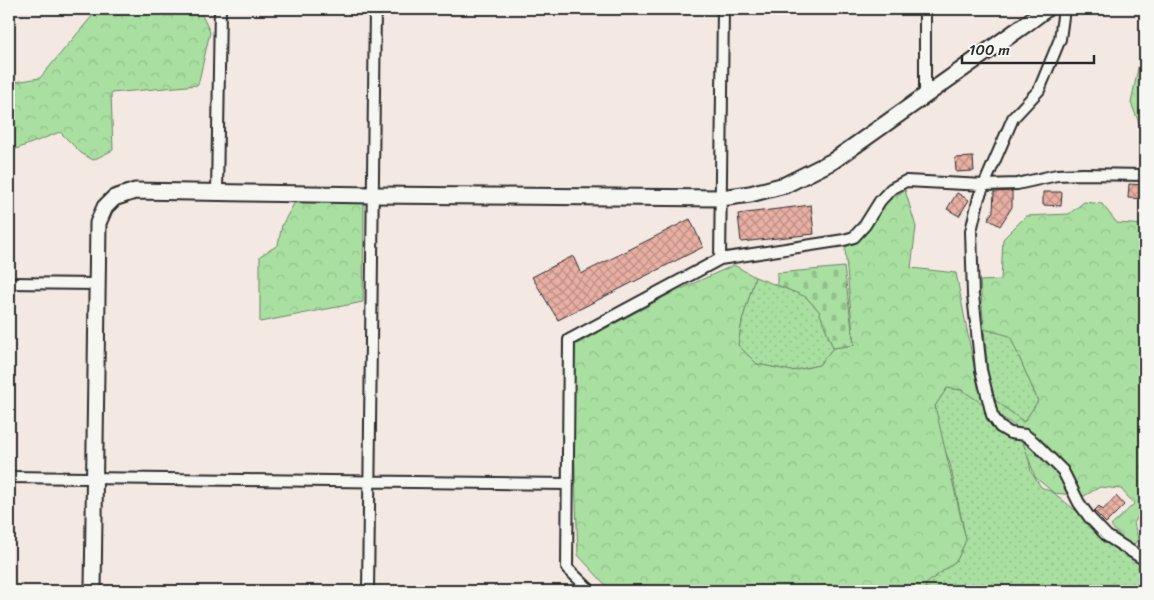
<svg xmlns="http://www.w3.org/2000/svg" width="1154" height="600" viewBox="0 0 1154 600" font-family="Sriracha,sans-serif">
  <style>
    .grass { fill: url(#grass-dots); stroke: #6a8566 }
    .forest { fill: url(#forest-crowns); stroke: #6a8566 }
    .cemetery { fill: url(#cemetery-stones); stroke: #6a8566 }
    .building { fill: url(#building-cross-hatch); stroke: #2b2b2b }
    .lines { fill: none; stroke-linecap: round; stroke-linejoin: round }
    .street-casing { stroke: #2b2b2b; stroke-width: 14 }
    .secondary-casing { stroke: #2b2b2b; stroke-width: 19 }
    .street { stroke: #f6f6f2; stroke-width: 10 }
    .secondary { stroke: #f6f6f2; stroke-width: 15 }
  </style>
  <defs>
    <pattern id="grass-dots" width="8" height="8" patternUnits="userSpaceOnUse" patternTransform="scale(1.25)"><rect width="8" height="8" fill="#a9dfa1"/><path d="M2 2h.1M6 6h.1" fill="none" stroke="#92c08b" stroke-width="1.8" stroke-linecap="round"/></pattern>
    <pattern id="forest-crowns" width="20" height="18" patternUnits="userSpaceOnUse" patternTransform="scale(1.25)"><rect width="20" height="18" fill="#a9dfa1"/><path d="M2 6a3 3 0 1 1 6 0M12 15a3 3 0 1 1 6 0" fill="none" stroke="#92c08b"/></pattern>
    <pattern id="cemetery-stones" width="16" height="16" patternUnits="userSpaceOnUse" patternTransform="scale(1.25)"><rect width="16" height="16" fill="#a9dfa1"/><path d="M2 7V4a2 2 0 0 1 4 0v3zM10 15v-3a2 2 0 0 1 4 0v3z" fill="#92c08b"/></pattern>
    <pattern id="building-cross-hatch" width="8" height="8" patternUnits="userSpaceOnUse" patternTransform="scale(1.25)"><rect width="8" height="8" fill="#e9afa3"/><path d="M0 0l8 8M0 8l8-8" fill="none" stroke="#bd8f85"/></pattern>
  </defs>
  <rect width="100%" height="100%" fill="#f3e8e2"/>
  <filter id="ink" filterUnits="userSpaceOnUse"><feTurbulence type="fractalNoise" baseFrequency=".02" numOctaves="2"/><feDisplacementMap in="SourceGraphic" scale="10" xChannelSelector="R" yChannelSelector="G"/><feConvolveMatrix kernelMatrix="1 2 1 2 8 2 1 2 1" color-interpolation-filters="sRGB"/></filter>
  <g filter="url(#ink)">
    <path class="grass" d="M 755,277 L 805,296 L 819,311 L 833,348 L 819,365 L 792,371 L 757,364 L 738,345 L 742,321 Z
      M 984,329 L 1010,335 L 1038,401 L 1024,422 L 990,397 Z
      M 947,388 L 967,391 L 1002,418 L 1025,437 L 1031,472 L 1041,487 L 1054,493 L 1081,515 L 1091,528 L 1144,559 L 1145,561 L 1145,591 L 925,591 L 925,584 L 957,560 L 966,540 L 950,464 L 939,434 L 935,406 Z"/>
    <path class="forest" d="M 98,9 L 199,9 L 210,32 L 198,85 L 111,93 L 113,150 L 93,160 L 81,153 L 60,132 L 11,151 L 9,173 L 9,83 L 40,78 Z
      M 1145,47 L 1145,130 L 1144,135 L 1131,103 L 1140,58 Z
      M 905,190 L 916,227 L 911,268 L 956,273 L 978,387 L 1024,422 L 1038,401 L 1010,336 L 984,329 L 980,281 L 1001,280 L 1003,239 L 1026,216 L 1069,214 L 1084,202 L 1102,204 L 1117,223 L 1145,225 L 1145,506 L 1134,523 L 1138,539 L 1131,549 L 1111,526 L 1134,504 L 1121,489 L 1100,487 L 1084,496 L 1054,493 L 1035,477 L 1018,428 L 962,390 L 947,388 L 935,406 L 966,540 L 957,560 L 926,584 L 925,591 L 611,591 L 578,555 L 574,444 L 569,383 L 575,345 L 670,294 L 734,265 L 755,277 L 742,321 L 738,345 L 757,364 L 792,371 L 819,365 L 833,348 L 854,345 L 845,249 L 883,204 Z
      M 295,202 L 364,203 L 363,302 L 260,322 L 260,256 L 278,245 L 282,225 Z"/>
    <path class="cemetery" d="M 844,267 L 854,345 L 833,348 L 819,311 L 806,297 L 777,285 L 777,273 Z"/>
    <path class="building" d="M 973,157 L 974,171 L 956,172 L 955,158 Z
      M 1129,184 L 1145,185 L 1145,199 L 1128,198 Z
      M 1012,191 L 1012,207 L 1000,226 L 988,219 L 993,211 L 994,192 Z
      M 1043,192 L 1062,192 L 1061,206 L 1043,205 Z
      M 957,193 L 969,200 L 959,216 L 947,209 Z
      M 811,205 L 814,234 L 741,242 L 738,214 Z
      M 690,219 L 703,247 L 558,320 L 532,277 L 573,256 L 581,274 Z
      M 1116,496 L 1124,505 L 1106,523 L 1094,511 L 1099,506 L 1103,510 Z"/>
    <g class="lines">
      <defs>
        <path id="street" d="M 723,9 L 720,259 L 844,240 L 854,237 L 865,225 L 880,201 L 891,189 L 906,181 L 984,185 L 1017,184 L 1057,175 L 1083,174 L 1145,175
          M 1064,9 L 1060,39 L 1039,90 L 1013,118 L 979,197 L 971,231 L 973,295 L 981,370 L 992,415 L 1000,427 L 1010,433 L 1025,435 L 1034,442 L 1063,471 L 1079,503 L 1090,518 L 1107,536 L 1145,560
          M 925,95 L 925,9
          M 217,192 L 220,9
          M 9,283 L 96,284
          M 9,477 L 568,484
          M 368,591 L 375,9
          M 591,591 L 567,568 L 569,340 L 720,259"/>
        <path id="secondary" d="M 93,591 L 98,223 L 105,207 L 114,198 L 135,191 L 373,195 L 721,198 L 750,194 L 785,185 L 833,161 L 1026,24 L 1046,9"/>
      </defs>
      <use href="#street" class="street-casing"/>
      <use href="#secondary" class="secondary-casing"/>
      <use href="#street" class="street"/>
      <use href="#secondary" class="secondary"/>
    </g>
  </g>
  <rect width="1154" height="600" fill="none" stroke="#f6f6f2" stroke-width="30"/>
  <rect x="15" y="15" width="1124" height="570" fill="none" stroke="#2b2b2b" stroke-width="2" filter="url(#ink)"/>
  <path d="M962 55v8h132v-8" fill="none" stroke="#2b2b2b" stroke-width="2.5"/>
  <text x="969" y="55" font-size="15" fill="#2b2b2b" stroke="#f6f6f2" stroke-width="4" paint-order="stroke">100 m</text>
</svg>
